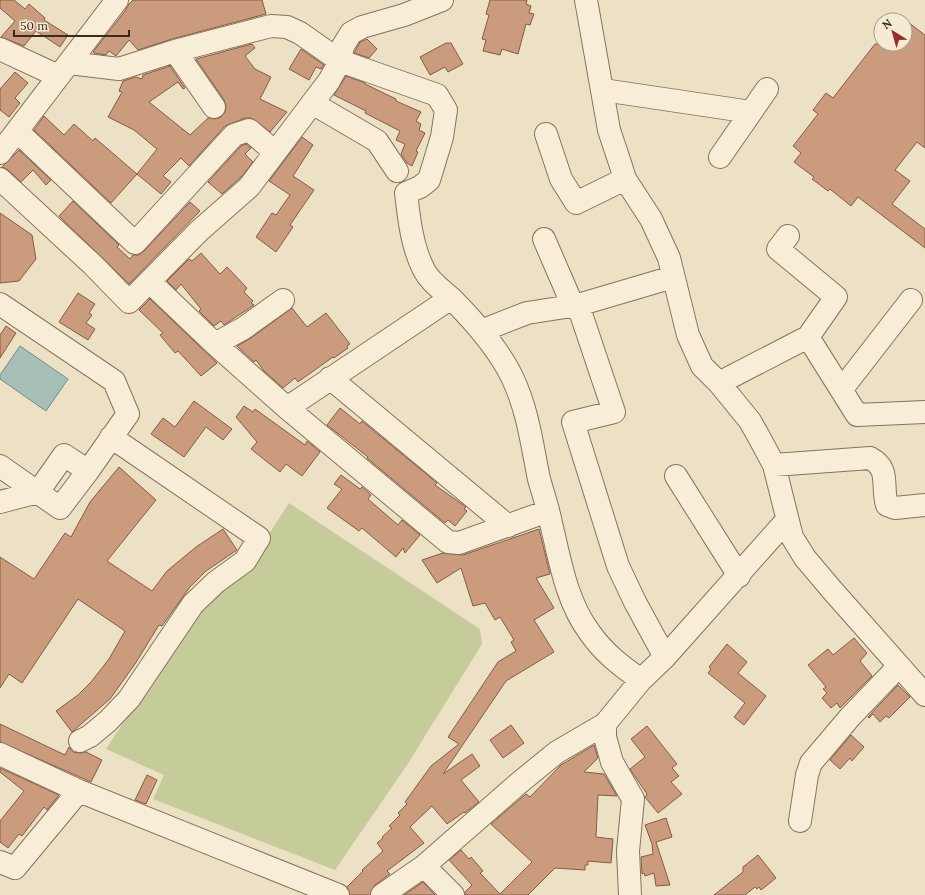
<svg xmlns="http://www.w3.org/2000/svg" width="925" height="895" viewBox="0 0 925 895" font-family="Lora,serif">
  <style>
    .green { fill: #c5cb99 }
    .water { fill: #a6c0b8; stroke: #6d8e86 }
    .building { fill: #ca9b7c; stroke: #865c42 }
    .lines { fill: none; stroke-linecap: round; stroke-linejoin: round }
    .minor-casing { stroke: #87725b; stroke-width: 24 }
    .minor { stroke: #f8eed8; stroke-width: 22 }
  </style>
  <rect width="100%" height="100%" fill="#ede1c5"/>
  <path class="green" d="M 289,503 L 480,629 L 482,644 L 407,765 L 335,870 L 153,799 L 164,775 L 106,749 L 202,602 L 250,564 Z"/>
  <path class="water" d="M 20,346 L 68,379 L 46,411 L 0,379 L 0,375 Z"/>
  <path class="building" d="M 0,0 L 14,0 L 25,9 L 29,4 L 45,18 L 44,20 L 68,35 L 60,47 L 36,31 L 24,46 L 1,37 L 15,21 L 0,8 Z
    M 133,0 L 262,0 L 266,14 L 172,39 L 138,50 L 129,40 L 116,56 L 109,51 L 106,55 L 94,53 L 93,52 L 125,11 L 129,4 Z
    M 490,0 L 527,0 L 526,4 L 531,6 L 529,13 L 534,14 L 530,25 L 526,24 L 518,54 L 502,49 L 500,55 L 483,51 L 486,40 L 482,39 L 489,15 L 486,14 Z
    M 905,20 L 925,35 L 925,148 L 917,142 L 895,170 L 910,181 L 892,204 L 925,229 L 925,248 L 858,197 L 851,206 L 830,189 L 828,191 L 812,179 L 814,177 L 794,162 L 801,153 L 793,146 L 818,114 L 813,110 L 826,93 L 833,98 L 875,44 L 905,44 Z
    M 367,39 L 377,49 L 369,58 L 354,53 L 360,42 Z
    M 446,43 L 451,43 L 463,64 L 448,72 L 445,67 L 430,75 L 420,57 Z
    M 252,44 L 255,48 L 245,56 L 255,69 L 271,77 L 260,99 L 287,112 L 270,132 L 251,118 L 245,118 L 225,126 L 189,166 L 181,158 L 163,176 L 171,182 L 161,194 L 137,174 L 111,203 L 34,130 L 44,116 L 64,135 L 74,124 L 93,141 L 95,138 L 137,174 L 157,149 L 134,130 L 108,117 L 122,92 L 119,91 L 123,81 L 136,77 L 142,79 L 143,75 L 170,66 L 185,88 L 183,89 L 178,82 L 149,102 L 190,135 L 208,118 L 215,119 L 221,117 L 225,112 L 226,106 L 224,100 L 196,59 Z
    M 301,49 L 324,65 L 321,69 L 316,67 L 309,80 L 289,69 Z
    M 15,72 L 28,83 L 15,98 L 20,103 L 9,117 L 0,110 L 0,89 Z
    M 346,76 L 365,83 L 365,84 L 396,99 L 396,101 L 421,112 L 416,121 L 421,124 L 419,130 L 425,133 L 416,151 L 418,152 L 412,166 L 407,163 L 401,154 L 405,144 L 396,140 L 400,131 L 365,113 L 366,111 L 334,95 Z
    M 302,137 L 313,145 L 293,176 L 314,190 L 290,225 L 293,227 L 276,252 L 256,237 L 272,213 L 276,215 L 290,195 L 269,181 Z
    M 246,144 L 251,148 L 245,154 L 253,162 L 242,176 L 222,194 L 208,182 L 241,146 Z
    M 19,150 L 51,180 L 46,185 L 33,170 L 21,182 L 8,170 L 2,167 Z
    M 73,201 L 119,245 L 117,247 L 130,259 L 133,255 L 139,255 L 144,251 L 190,202 L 200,211 L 129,284 L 59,216 Z
    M 0,213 L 32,235 L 36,259 L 19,281 L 0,283 Z
    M 201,253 L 220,274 L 227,267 L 247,288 L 244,292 L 253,301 L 251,303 L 254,305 L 224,325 L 221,321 L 214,326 L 199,311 L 201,309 L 181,284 L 176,290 L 167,281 L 189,259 L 192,261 Z
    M 78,293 L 95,304 L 89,313 L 92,315 L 86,323 L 95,329 L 88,340 L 59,322 Z
    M 150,299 L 217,363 L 201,376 L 178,351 L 175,353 L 160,335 L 163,333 L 139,310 Z
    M 292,308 L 307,327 L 326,313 L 350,344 L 347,346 L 348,348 L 334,358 L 333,357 L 298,382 L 295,378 L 283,388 L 264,371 L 256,360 L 254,362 L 237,346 L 251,338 Z
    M 6,326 L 16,333 L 0,358 L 0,335 Z
    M 194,401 L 232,429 L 223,440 L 206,427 L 184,457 L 151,434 L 163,418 L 175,427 Z
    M 244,406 L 253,412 L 255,409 L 305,445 L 307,441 L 320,452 L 302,476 L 286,464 L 280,472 L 251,449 L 257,442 L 236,417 Z
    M 340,408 L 360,424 L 362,421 L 437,483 L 435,485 L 466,507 L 464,509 L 467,511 L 455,526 L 448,520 L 445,523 L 367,458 L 368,457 L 327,425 Z
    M 119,467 L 156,500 L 107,561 L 152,591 L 167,571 L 196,547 L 223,529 L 237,550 L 206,571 L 190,587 L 162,626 L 159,625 L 135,664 L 110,699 L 72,732 L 56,711 L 78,695 L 91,682 L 109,659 L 125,631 L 78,599 L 22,683 L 9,674 L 0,688 L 0,557 L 34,579 L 65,533 L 71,537 L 90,502 Z
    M 341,475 L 360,489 L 362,487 L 371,495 L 368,499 L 398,525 L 402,520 L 420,535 L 405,553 L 403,548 L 396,557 L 362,528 L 359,531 L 327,508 L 342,489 L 334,484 Z
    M 539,529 L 550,574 L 536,578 L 554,608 L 534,620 L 554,652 L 506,681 L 443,774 L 472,754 L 480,766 L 461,780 L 479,802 L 465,813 L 464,812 L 447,824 L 432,806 L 410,827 L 424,843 L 387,871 L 390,874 L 375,885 L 370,895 L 350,895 L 347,887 L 363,871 L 362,870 L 383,851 L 377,843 L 383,838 L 382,837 L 392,828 L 389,826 L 400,815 L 398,813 L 407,804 L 405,802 L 431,766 L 459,744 L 448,737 L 498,662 L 516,651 L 511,642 L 514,640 L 500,617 L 495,620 L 485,603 L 473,606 L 461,568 L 437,583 L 422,560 L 443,553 L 463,555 Z
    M 854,638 L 867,653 L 860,661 L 872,676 L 840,708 L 837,703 L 831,708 L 822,698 L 827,693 L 823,689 L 826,687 L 808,665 L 828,649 L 833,655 Z
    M 727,644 L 747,662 L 738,673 L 766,696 L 744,725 L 734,717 L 745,703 L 708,673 L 711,669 L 709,667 Z
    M 898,685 L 910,697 L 889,718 L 886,716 L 880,722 L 873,714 L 869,718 L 868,717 Z
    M 0,724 L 65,755 L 69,747 L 73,752 L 80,753 L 86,752 L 102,760 L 91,782 L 0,742 Z
    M 511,725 L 524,743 L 503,758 L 490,740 Z
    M 647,726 L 677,764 L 672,768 L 679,776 L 671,782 L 682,794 L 658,813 L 645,797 L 647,794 L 630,769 L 645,757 L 631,739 Z
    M 851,735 L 864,747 L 852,761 L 850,758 L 840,769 L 830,760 Z
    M 594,745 L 598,758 L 584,772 L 604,774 L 617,796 L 598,795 L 596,837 L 613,839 L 611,863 L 588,861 L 588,865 L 585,865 L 585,870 L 555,868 L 528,895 L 465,895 L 465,892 L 472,885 L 449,860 L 461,850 L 469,859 L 471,857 L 483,871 L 480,873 L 500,894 L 532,862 L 491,824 L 526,794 L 530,797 L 561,765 Z
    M 0,768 L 59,795 L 47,810 L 44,807 L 22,836 L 19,834 L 8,848 L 0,842 L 0,821 L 24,791 L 0,772 Z
    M 147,775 L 157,780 L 146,804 L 135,800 Z
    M 666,818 L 672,837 L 656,842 L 670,885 L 656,886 L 654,873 L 645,876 L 644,873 L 642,874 L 641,857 L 653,854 L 652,844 L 645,825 Z
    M 758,855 L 776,878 L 761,890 L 759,887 L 757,889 L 755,887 L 745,895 L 714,895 L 743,872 L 743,867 Z
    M 423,882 L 435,895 L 404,895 Z"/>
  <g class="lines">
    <defs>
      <path id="minor" d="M 586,0 L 609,130 L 621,166 L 625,179 L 651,219 L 669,258 L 688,335 L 702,366 L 719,383 L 750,421 L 759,437 L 774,465 L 792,537 L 805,558 L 832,590 L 925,695
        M 0,49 L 58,76
        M 175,51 L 214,107
        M 69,63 L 119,69 L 175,51 L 271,26 L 287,27 L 300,33 L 340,61 L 343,46 L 351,33 L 362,27 L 404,15 L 442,0
        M 603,90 L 751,112
        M 312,103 L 377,141 L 397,171
        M 17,131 L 135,243 L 234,135 L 249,130 L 275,152
        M 546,134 L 561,179 L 576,203 L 625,179
        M 0,153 L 117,0
        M 720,157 L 767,89
        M 0,179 L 93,265 L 129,302 L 199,231 L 249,187 L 329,81 L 340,61 L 437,95 L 446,110 L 442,137 L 429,180 L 420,187 L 406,193 C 409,219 412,247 424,270 C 430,282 441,289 451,298 C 475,322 499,349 513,379 C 528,411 532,445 539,479 C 543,493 548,508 551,523 C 560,560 566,601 590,633 C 604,653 621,666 641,680
        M 544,239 L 573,306
        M 150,282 L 215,344 L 287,408 L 448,542 L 459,543 L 548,511
        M 0,304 L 114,381 L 128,414 L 88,471 L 64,455 L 38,492 L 0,502
        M 578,305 L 614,412 L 573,422 L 618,566 L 635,602 L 665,657
        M 481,331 L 527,313 L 578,305 L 673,277
        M 808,337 L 857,415 L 925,412
        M 215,344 L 244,328 L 283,300
        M 330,378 L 508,526
        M 719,383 L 808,337 L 836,297 L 778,249 L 788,236
        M 842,389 L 911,300
        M 287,408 L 451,298
        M 774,465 L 870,458 C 891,469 881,486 887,505 L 895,508 L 925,505
        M 0,466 L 60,508 L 88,471
        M 676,476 L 739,576
        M 605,724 L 605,737 L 612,762 L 633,799 L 628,851 L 630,895
        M 80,741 L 90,736 L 108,721 L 129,699 L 193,604 L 216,582 L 245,561 L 259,538 L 111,437
        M 0,754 L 79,791 L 338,895
        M 800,821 L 807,775 L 811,763 L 850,717 L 899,666
        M 0,862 L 15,868 L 79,791
        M 424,866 L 453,895
        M 382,895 L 424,866 L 519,783 L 557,752 L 605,724 L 641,680 L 665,657 L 787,520"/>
    </defs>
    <use href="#minor" class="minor-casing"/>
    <use href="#minor" class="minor"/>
  </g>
  <g transform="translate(893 32) rotate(323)"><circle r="19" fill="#f5ebd4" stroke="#a99e8c"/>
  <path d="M0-3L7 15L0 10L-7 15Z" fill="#952d2f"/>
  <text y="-6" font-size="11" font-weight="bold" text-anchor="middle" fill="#382b1f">N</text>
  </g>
  <path d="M14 30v6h115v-6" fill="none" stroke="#382b1f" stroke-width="2"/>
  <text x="20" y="30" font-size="12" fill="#382b1f" stroke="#f5ebd4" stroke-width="3" paint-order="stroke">50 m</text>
</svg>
